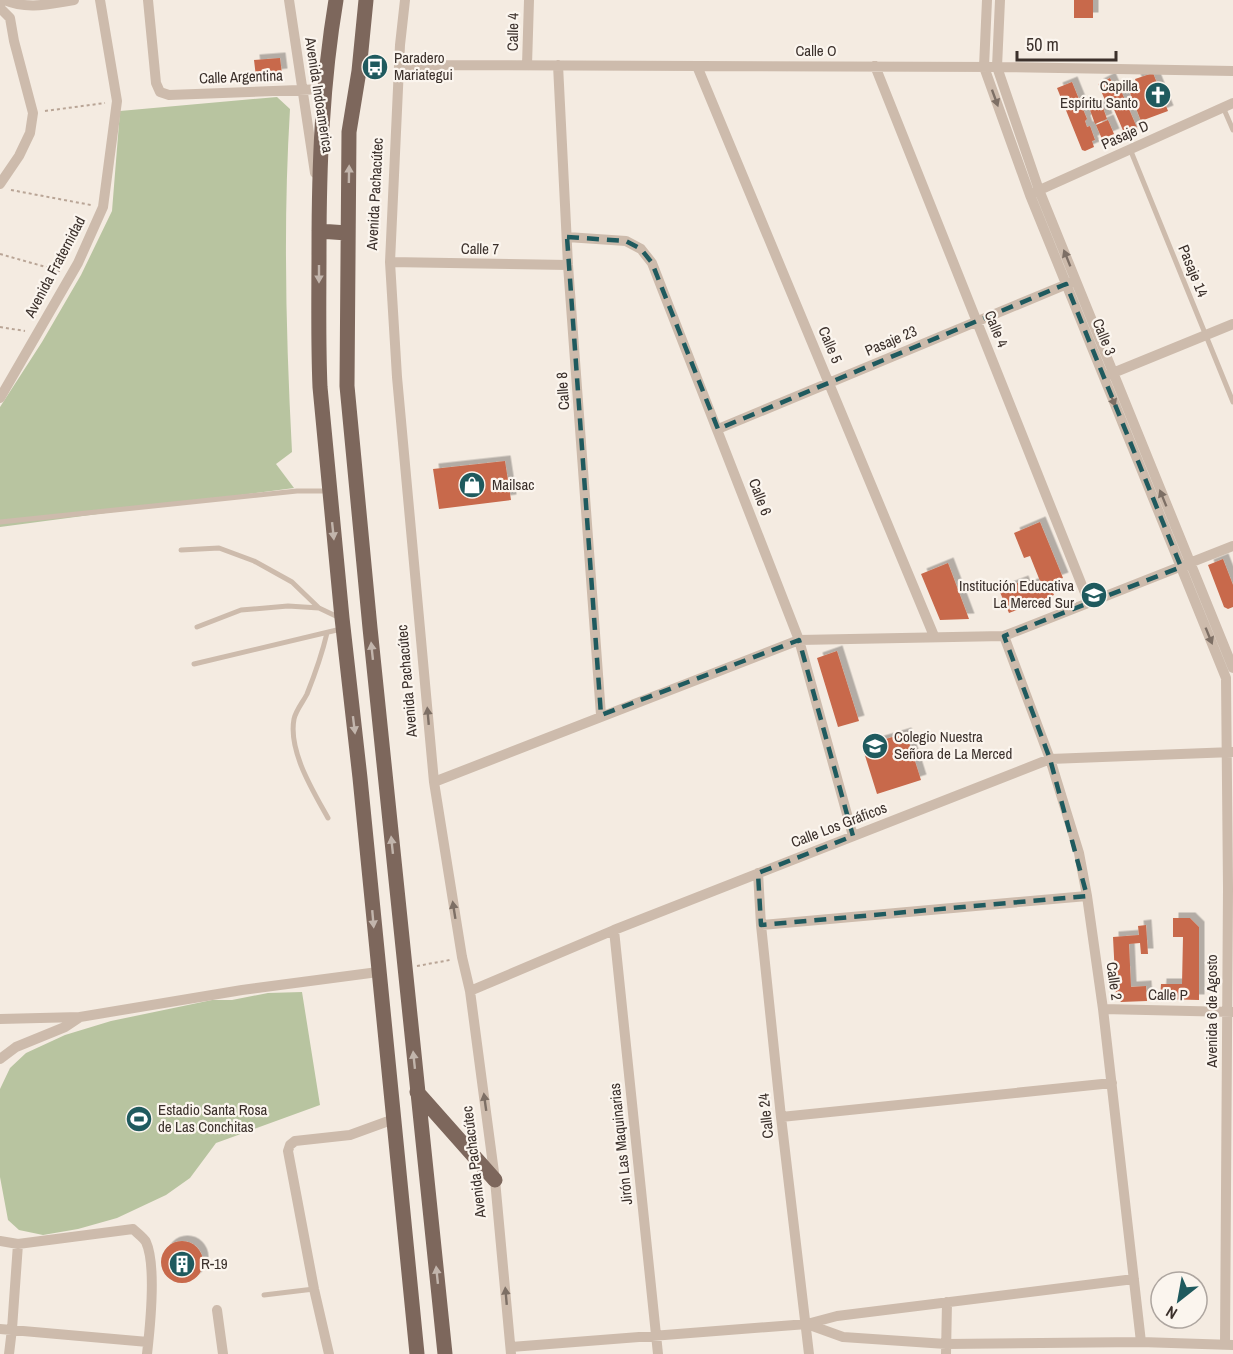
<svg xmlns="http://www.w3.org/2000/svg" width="1233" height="1354" viewBox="0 0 1233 1354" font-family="'Archivo Narrow',sans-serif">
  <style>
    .green { fill: #b8c4a0 }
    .building { fill: #c8694b; filter: url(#shadow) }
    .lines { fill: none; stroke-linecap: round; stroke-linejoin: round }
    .path { stroke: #b9a596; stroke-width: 2; stroke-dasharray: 3 3; stroke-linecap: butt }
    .service { stroke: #cdbbac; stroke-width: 5 }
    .minor { stroke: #cdbbac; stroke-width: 10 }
    .primary { stroke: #7d675c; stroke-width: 15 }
    .oneway { fill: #7d6f65 }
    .oneway2 { fill: #c2b5ac }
    .marked { fill: none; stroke: #1f5a5e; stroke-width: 4.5; stroke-dasharray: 12 8; stroke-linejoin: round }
    .labels { text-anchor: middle; stroke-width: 4.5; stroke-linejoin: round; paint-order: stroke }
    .street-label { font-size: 15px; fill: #3b302b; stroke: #fbf5ee }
    .poi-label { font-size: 15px; fill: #3b302b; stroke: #fbf5ee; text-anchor: start }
  </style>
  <defs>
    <filter id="shadow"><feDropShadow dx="5.5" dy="-5.5" stdDeviation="0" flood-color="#0004"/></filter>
  </defs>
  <rect width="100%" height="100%" fill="#f4ebe1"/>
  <path class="green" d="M 277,97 L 290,109 C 283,224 286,337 292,452 L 276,464 L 294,488 L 0,527 L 0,407 L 42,342 L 81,275 L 112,211 L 120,111 Z
    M 302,992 L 320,1105 L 216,1143 L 190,1178 L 166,1195 L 117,1218 L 78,1229 L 43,1235 L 19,1230 L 8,1220 L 0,1177 L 0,1089 L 10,1068 L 26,1053 L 65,1035 L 111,1021 L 212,1000 L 232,1000 L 268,993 Z"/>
  <path class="building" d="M 1074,0 L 1093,0 L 1093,18 L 1074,18 Z
    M 280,58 L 282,74 L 256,77 L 254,60 Z
    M 1153,73 L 1168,111 L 1141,121 L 1128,88 L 1137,85 L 1135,79 Z
    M 1110,78 L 1117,94 L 1105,100 L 1098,84 Z
    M 1072,82 L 1087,119 L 1085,121 L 1087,127 L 1090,126 L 1095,140 L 1092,141 L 1094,147 L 1085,151 L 1082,150 L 1057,88 Z
    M 1122,93 L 1138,130 L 1125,135 L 1109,98 Z
    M 1102,105 L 1107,119 L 1095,124 L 1090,110 Z
    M 1108,120 L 1114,134 L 1102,139 L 1096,125 Z
    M 505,461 L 511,500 L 439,509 L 433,469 Z
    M 1040,522 L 1063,578 L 1049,583 L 1054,595 L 1009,613 L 999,590 L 1023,581 L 1025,587 L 1040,581 L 1030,556 L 1024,558 L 1014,533 Z
    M 1223,559 L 1233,585 L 1233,607 L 1228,609 L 1224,607 L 1208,565 Z
    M 948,563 L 969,619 L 940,620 L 921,574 Z
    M 837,651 L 859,721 L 838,727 L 817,658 Z
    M 906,733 L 921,780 L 877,794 L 862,746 Z
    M 1173,918 L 1190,918 L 1199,927 L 1199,1000 L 1160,999 L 1161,984 L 1182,984 L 1183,937 L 1173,937 Z
    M 1146,925 L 1148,954 L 1141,954 L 1140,943 L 1129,944 L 1131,987 L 1146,986 L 1147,1001 L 1121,1002 L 1116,996 L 1113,937 L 1139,935 L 1138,926 Z
    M161 1262a21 21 0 1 1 42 0a21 21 0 1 1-42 0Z"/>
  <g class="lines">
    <path class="path" d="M 45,111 L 105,103
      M 11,190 L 91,205
      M 0,254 L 60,271
      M 0,327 L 25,331
      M 417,966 L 450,960"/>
    <path class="service" d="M 1223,107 L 1233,130
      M 1130,149 L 1233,402
      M 0,522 L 297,491 L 328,491
      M 181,550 L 219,548 L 254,561 L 292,582 L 319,608 L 340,618
      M 197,627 L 241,610 L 288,606 L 319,608
      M 327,633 C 322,654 315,674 307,694 C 303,702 296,710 294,719 C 288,751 313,791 328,818
      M 194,664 L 341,629
      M 264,1295 L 314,1289"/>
    <path class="minor" d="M 4,0 C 28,10 49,4 74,0
      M 148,0 L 156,83 L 160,92 L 169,95 L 324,89
      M 289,0 L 315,173
      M 405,0 L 400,45 L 390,262 L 397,377 L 434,782 L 462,957 L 470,991 L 495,1180 L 511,1354
      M 987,0 L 984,67 L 1030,195 L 1226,678 L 1228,888 L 1225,1345
      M 1000,0 L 997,67 L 1039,190 L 1233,668
      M 0,8 L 10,18 L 14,41 L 33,113 L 30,133 L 19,156 L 0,184
      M 399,65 L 997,67 L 1233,71
      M 527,65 L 529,0
      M 558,65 L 568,265 L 601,715
      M 697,66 L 934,636
      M 875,66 L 1089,603
      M 1033,193 L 1233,103
      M 567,237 L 626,241 L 641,249 L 652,263 L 799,640 L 853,836
      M 390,262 L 568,265
      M 1108,375 L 1233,324
      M 0,398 L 78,263 L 103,207 L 117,101 L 100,0
      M 718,429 L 1072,282
      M 1004,636 L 1050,759 L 1079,853 L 1087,896 L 1103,1009 L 1141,1342
      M 434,782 L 799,640 L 1004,636 L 1233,546
      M 758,873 L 761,925 L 781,1117 L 809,1354
      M 761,925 L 1087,896
      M 614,930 L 658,1354
      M 470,991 L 614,930 L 1050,759 L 1233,752
      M 1103,1009 L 1233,1012
      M 0,1019 L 80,1017
      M 0,1059 L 16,1047 L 65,1027 L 80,1017 L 242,990 L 378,972
      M 781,1117 L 1112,1083
      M 0,1241 L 18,1244 L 133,1229 C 137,1233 144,1238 146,1242 C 157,1266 150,1328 147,1354
      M 217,1310 L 223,1354
      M 807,1324 L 843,1337 L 946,1344 L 1141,1342 L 1233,1345
      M 0,1329 L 148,1342
      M 511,1347 L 807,1324 L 837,1316 L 1134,1279
      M 9,1354 L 12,1329 L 18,1244
      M 329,1354 L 314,1289 L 288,1151 L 290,1145 L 295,1141 L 350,1135 L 394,1119
      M 946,1354 L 947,1302"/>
    <path class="primary" d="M 336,0 C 322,83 319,166 319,250 C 319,296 318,341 320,387 L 342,618 L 360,778 L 417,1354
      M 366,0 L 359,71 L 349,132 L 347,386 L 370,628 L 445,1354
      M 319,231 L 347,233
      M 417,1092 L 495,1180"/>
  </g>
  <defs><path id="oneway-solid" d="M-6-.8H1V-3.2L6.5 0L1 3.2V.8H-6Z" transform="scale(1.5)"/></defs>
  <g class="oneway">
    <use href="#oneway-solid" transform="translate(995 98) rotate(70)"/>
    <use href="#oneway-solid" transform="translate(1067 258) rotate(-112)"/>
    <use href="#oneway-solid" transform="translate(1112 398) rotate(68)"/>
    <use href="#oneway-solid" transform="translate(1163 498) rotate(-112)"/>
    <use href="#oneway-solid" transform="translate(1209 636) rotate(68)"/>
    <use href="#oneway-solid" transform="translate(428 716) rotate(-95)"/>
    <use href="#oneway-solid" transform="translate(454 910) rotate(-99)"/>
    <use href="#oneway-solid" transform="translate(485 1102) rotate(-98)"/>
    <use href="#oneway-solid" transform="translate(506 1296) rotate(-95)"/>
  </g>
  <g class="oneway2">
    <use href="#oneway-solid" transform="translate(349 174) rotate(-89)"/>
    <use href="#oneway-solid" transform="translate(319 274) rotate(90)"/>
    <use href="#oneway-solid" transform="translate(333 531) rotate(84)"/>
    <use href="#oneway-solid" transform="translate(372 651) rotate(-96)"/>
    <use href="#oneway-solid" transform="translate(354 725) rotate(83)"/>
    <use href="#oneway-solid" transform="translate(392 845) rotate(-96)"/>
    <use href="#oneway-solid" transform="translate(373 919) rotate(85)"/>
    <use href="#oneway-solid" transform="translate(414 1060) rotate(-96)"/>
    <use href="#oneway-solid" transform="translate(437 1275) rotate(-96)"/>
  </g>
  <path class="marked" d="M 567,237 L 626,241 L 641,249 L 652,263 L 718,429 L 1066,284 L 1181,567 L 1004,636 L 1050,759 L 1087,896 L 761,925 L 758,873 L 853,836 L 799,640 L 601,715 Z"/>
  <defs>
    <symbol id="bus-disc" viewBox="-11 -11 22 22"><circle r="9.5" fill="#1f5a5e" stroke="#fbf5ee"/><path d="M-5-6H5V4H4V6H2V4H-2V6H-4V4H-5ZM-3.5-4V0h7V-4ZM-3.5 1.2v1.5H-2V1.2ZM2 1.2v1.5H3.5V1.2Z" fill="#fff"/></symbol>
    <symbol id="church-disc" viewBox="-11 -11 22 22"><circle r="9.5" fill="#1f5a5e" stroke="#fbf5ee"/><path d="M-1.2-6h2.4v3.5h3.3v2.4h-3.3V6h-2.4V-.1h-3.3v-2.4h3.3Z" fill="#fff"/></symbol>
    <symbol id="shop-disc" viewBox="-11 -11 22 22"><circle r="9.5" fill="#1f5a5e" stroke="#fbf5ee"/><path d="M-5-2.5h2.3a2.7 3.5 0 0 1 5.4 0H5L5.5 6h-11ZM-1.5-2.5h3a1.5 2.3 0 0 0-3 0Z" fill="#fff"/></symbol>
    <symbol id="school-disc" viewBox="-11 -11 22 22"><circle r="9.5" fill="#1f5a5e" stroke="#fbf5ee"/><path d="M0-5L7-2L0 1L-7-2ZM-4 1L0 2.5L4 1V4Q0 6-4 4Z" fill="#fff"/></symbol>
    <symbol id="stadium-disc" viewBox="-11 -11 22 22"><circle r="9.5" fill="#1f5a5e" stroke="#fbf5ee"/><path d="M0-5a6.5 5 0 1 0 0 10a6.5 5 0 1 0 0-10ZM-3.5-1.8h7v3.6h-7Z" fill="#fff"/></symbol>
    <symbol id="building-disc" viewBox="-11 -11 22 22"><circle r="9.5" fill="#1f5a5e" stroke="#fbf5ee"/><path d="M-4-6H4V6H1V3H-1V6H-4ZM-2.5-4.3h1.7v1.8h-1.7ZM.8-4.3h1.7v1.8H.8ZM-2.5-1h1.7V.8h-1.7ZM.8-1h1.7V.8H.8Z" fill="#fff"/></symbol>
  </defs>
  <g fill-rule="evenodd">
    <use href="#bus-disc" x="360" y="52" width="30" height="30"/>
    <use href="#church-disc" x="1143" y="80" width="30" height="30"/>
    <use href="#shop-disc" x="457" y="470" width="30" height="30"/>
    <use href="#school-disc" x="1079" y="580" width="30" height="30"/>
    <use href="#school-disc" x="860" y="731" width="30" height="30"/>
    <use href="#stadium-disc" x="124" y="1104" width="30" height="30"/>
    <use href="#building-disc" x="167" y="1249" width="30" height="30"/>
  </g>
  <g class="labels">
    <g class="street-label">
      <text transform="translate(513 32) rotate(-89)" y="5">Calle 4</text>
      <text x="816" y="56">Calle O</text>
      <text transform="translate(241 77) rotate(-2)" y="5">Calle Argentina</text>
      <text transform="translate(319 95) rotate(81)" y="5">Avenida Indoamerica</text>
      <text transform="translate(1125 135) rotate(-24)" y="5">Pasaje D</text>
      <text transform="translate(375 194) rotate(-87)" y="5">Avenida Pachacútec</text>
      <text transform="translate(480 249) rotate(1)" y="5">Calle 7</text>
      <text transform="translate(55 267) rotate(-62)" y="5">Avenida Fraternidad</text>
      <text transform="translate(1193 271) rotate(68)" y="5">Pasaje 14</text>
      <text transform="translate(996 329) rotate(68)" y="5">Calle 4</text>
      <text transform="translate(1104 337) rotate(68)" y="5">Calle 3</text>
      <text transform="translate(891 341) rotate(-23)" y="5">Pasaje 23</text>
      <text transform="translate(830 345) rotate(67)" y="5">Calle 5</text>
      <text transform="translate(563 391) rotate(-94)" y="5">Calle 8</text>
      <text transform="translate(760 497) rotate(69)" y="5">Calle 6</text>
      <text transform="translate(407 681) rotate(-95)" y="5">Avenida Pachacútec</text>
      <text transform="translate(839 825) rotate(-21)" y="5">Calle Los Gráficos</text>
      <text transform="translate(1114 981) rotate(82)" y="5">Calle 2</text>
      <text transform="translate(1168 995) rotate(1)" y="5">Calle P</text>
      <text transform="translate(1212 1011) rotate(-90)" y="5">Avenida 6 de Agosto</text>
      <text transform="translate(766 1116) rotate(-96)" y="5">Calle 24</text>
      <text transform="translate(621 1144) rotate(-96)" y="5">Jirón Las Maquinarias</text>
      <text transform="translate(474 1162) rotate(-97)" y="5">Avenida Pachacútec</text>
    </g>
    <g class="poi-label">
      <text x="394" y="63">Paradero<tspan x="394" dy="17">Mariategui</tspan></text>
      <text x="1138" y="91" text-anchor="end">Capilla<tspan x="1138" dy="17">Espíritu Santo</tspan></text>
      <text x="492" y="490">Mailsac</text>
      <text x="1074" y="591" text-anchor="end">Institución Educativa<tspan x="1074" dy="17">La Merced Sur</tspan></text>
      <text x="894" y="742">Colegio Nuestra<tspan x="894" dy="17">Señora de La Merced</tspan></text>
      <text x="158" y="1115">Estadio Santa Rosa<tspan x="158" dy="17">de Las Conchitas</tspan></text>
      <text x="201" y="1269">R-19</text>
    </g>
  </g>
  <g transform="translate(1179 1300) rotate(211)"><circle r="28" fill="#fbf5ee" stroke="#aea6a0" stroke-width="1.5"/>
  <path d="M0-4.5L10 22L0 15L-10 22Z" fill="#1f5a5e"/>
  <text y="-9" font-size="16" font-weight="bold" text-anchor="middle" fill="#3b302b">N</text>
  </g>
  <path d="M1017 51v9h99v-9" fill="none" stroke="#3b302b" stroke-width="3"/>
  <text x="1026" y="51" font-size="18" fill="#3b302b" stroke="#fbf5ee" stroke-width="4.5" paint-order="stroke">50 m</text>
</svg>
